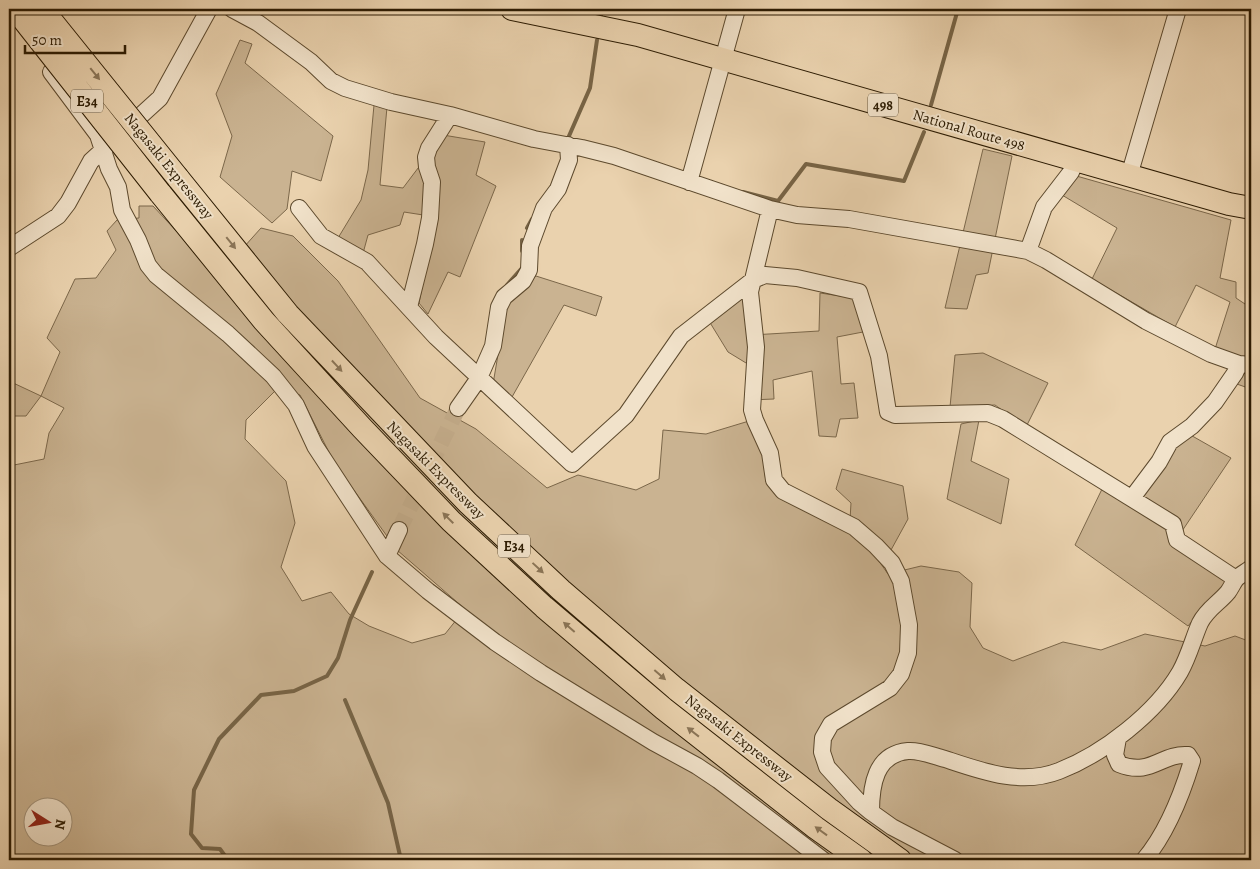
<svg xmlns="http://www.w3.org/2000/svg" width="1260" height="869" viewBox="0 0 1260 869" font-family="Alegreya,serif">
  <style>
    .green { fill: #cab391; stroke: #7b674a; fill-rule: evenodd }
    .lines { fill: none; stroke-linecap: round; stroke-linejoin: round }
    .stream { stroke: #776446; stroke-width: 4 }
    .minor-tunnel { stroke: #c4ad8c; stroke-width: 16; stroke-dasharray: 16 8; stroke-linecap: butt }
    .minor-casing { stroke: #5c492d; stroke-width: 18 }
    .highway-casing { stroke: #2c1b02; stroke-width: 24 }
    .minor { stroke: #f1e2ca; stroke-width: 16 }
    .highway { stroke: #ead2ae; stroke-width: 22 }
    .highway-bridge-casing { stroke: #2c1b02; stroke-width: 24; stroke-linecap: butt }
    .highway-bridge { stroke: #ead2ae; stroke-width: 22 }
    .oneway { fill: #8b7658 }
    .labels { text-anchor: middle; stroke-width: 4; stroke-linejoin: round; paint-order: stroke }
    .shield { fill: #f1e2ca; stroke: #67573e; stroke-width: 1 }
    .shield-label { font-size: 14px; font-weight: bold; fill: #2c1b02 }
    .street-label { font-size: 15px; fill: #2c1b02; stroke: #f1e2ca }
  </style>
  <rect width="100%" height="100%" fill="#ead2ae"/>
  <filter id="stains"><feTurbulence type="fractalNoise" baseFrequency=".004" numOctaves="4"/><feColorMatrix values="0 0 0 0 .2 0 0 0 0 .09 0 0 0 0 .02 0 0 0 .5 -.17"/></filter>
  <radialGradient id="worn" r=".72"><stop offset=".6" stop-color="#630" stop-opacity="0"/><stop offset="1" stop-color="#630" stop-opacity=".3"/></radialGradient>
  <path class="green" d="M 240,40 L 252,44 L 245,63 L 333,136 L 321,181 L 292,171 L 287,209 L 272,223 L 220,177 L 232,136 L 216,94 Z
    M 374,105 L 387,107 L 380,185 L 403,188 L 443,135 L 485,142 L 476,175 L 496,186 L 460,277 L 448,272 L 428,314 L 419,303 L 436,217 L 404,212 L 400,225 L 368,235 L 362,257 L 338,238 L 361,200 L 368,170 Z
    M 983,149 L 1012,156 L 988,273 L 976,275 L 967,309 L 945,308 Z
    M 1073,175 L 1231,220 L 1220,278 L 1236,282 L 1236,298 L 1251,308 L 1251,358 L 1249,360 L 1215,349 L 1230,302 L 1196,285 L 1175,327 L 1092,279 L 1117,228 L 1062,195 Z
    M 139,206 L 153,206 L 218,276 L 261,228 L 293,236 L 338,281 L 420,398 L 476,429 L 547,488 L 578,475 L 636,490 L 659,479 L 663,430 L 706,434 L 749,421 L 762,450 L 766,482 L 783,500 L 850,531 L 869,547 L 888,574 L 921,566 L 959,572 L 972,583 L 970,627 L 983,648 L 1013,661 L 1063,642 L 1101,650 L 1145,634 L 1205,646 L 1235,636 L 1251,642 L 1251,860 L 9,860 L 9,466 L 44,459 L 49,433 L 64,408 L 41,396 L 26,416 L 9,416 L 9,381 L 41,396 L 60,352 L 47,338 L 75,279 L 96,278 L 116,250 L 107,231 L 117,220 L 139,218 ZM 279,387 L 300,395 L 335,464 L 397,550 L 465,609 L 445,634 L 412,643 L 369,626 L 349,614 L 331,592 L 302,601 L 281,567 L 295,523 L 286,481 L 245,439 L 246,420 ZM 32,806 L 62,806 L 62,836 L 32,836 Z
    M 536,276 L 602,297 L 596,316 L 564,305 L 512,397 L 493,384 L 507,302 Z
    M 820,293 L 854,298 L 863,332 L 837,337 L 841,384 L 854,383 L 858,418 L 840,419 L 836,437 L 819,436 L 812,371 L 773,380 L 774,399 L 750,400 L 751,366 L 728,352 L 709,321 L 745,295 L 752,335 L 819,331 Z
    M 983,353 L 1048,383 L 1026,427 L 995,405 L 950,407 L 955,355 Z
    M 1242,371 L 1251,373 L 1251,389 L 1234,383 Z
    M 979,420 L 971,461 L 1009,479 L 1001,524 L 947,499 L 961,424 Z
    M 1187,433 L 1231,458 L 1174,543 L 1230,579 L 1202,609 L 1188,626 L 1075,545 L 1103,487 L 1133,504 Z
    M 842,469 L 903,486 L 908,519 L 891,550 L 850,520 L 851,503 L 836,489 Z"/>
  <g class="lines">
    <path class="stream" d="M 601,17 L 601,9
      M 931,105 L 958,9
      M 569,136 L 590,88 L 597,40
      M 743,192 L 778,201 L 806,164 L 904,181 L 924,132
      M 527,228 L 532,219
      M 522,240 L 522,251
      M 507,285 L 522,268
      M 345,700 L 388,803 L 401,860
      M 228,860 L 220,849 L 202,848 L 191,834 L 194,790 L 219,739 L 261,695 L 294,691 L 327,676 L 338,658 L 350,620 L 372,572"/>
    <path class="minor-tunnel" d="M 399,530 L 458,408"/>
    <defs>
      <path id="minor" d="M 232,9 L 258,23 L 311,62 L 331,81 L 345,88 L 391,102 L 450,115 L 534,139 L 582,148 L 614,156 L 770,209 L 797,215 L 849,219 L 1028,251 L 1046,260 L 1146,321 L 1211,354 L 1239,364 L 1251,365
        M 51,72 L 98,135 L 109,169 L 118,187 L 122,210 L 138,240 L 148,265 L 156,275 L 228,334 L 273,376 L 296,405 L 315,446 L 387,556 L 428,591 L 495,642 L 541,673 L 653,742 L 697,766 L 718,780 L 823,860
        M 1129,176 L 1178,9
        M 689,182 L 737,9
        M 299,208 L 321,236 L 367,262 L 436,337 L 572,464 L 626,415 L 681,336 L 753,280 L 765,275 L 797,278 L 859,292 L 879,356 L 888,412 L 895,415 L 988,413 L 1003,419 L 1173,524 L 1177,540 L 1236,579
        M 770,209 L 750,292 L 756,347 L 752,410 L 755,420 L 770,453 L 774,480 L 783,491 L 854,527 L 876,546 L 892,563 L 901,581 L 909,625 L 908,653 L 901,674 L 890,688 L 831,724 L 823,738 L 822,752 L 827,767 L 859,802 L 871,812 L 892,827 L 955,860
        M 9,248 L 58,216 L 68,203 L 91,161 L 160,98 L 209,9
        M 1028,251 L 1044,207 L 1071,172 L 1076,161
        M 409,307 L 425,244 L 430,218 L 432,182 L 427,167 L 426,157 L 429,148 L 450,115
        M 458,408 L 479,378 L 493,346 L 499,307 L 504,297 L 523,281 L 529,270 L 530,246 L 544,208 L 558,189 L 569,160 L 568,145
        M 1132,498 L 1159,462 L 1170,442 L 1192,426 L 1215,402 L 1235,373 L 1239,364
        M 387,556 L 399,530
        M 1118,738 L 1115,755 L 1119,764 C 1151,777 1161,753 1188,755 L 1192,761 C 1182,794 1166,834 1144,860
        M 871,812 C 871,786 875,754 908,751 C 920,750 933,756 945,759 C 981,771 1021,786 1059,771 C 1103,754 1156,713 1180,672 C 1189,656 1193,639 1200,623 C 1207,609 1219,603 1228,592 C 1231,588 1233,583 1236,579 C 1240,575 1246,572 1251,568"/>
      <path id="highway" d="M 512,9 L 638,35 L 1229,204 L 1251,208
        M 178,178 L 288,314 L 468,503 L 561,590 L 676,689 L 829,809 L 900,860
        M 160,193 L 264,321 L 362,428 L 451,521 L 544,607 L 664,709 L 816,828 L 861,860"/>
    </defs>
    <use href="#minor" class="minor-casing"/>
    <use href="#highway" class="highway-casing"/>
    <use href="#minor" class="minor"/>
    <use href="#highway" class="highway"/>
    <defs>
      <path id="highway-bridge" d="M 15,9 L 160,193
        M 42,9 L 178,178"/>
    </defs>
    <use href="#highway-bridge" class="highway-bridge-casing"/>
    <use href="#highway-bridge" class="highway-bridge"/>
  </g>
  <defs><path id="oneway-solid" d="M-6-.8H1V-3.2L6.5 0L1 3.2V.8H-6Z" transform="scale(1.25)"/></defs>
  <g class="oneway">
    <use href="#oneway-solid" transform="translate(95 74) rotate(51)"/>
    <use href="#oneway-solid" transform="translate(231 243) rotate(51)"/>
    <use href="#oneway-solid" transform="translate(337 366) rotate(47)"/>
    <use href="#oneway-solid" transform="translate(448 518) rotate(-135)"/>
    <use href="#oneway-solid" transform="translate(538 568) rotate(43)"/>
    <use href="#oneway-solid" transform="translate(569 627) rotate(-139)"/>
    <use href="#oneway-solid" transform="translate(660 675) rotate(41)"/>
    <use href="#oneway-solid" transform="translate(693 732) rotate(-142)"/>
    <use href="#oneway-solid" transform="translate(821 831) rotate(-144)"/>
  </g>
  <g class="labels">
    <g class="shield">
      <rect x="71" y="89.5" width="32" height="23" rx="4"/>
      <rect x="868" y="93.5" width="30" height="23" rx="4"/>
      <rect x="498" y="534.5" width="32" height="23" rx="4"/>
    </g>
    <g class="shield-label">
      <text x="87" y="106">E34</text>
      <text x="883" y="110">498</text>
      <text x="514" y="551">E34</text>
    </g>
    <g class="street-label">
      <text transform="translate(969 130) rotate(16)" y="5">National Route 498</text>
      <text transform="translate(169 166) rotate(51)" y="5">Nagasaki Expressway</text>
      <text transform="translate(436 470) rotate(45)" y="5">Nagasaki Expressway</text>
      <text transform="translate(739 738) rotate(38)" y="5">Nagasaki Expressway</text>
    </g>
  </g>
  <rect width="1260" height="869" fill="none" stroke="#ead2ae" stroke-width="30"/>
  <rect x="10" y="10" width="1240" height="849" fill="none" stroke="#2c1b02" stroke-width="2.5"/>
  <rect x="15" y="15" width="1230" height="839" fill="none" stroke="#2c1b02"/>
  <g transform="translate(48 822) rotate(101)"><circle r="24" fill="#f1e2ca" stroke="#a2927a"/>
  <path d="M0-4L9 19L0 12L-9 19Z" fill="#8f2418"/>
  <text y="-8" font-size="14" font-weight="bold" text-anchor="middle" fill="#2c1b02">N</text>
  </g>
  <path d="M25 45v8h100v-8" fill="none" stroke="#2c1b02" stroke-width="2.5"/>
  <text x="32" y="45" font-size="15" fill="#2c1b02" stroke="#f1e2ca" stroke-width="4" paint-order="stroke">50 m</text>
  <rect width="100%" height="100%" filter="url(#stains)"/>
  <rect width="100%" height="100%" fill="url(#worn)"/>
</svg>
